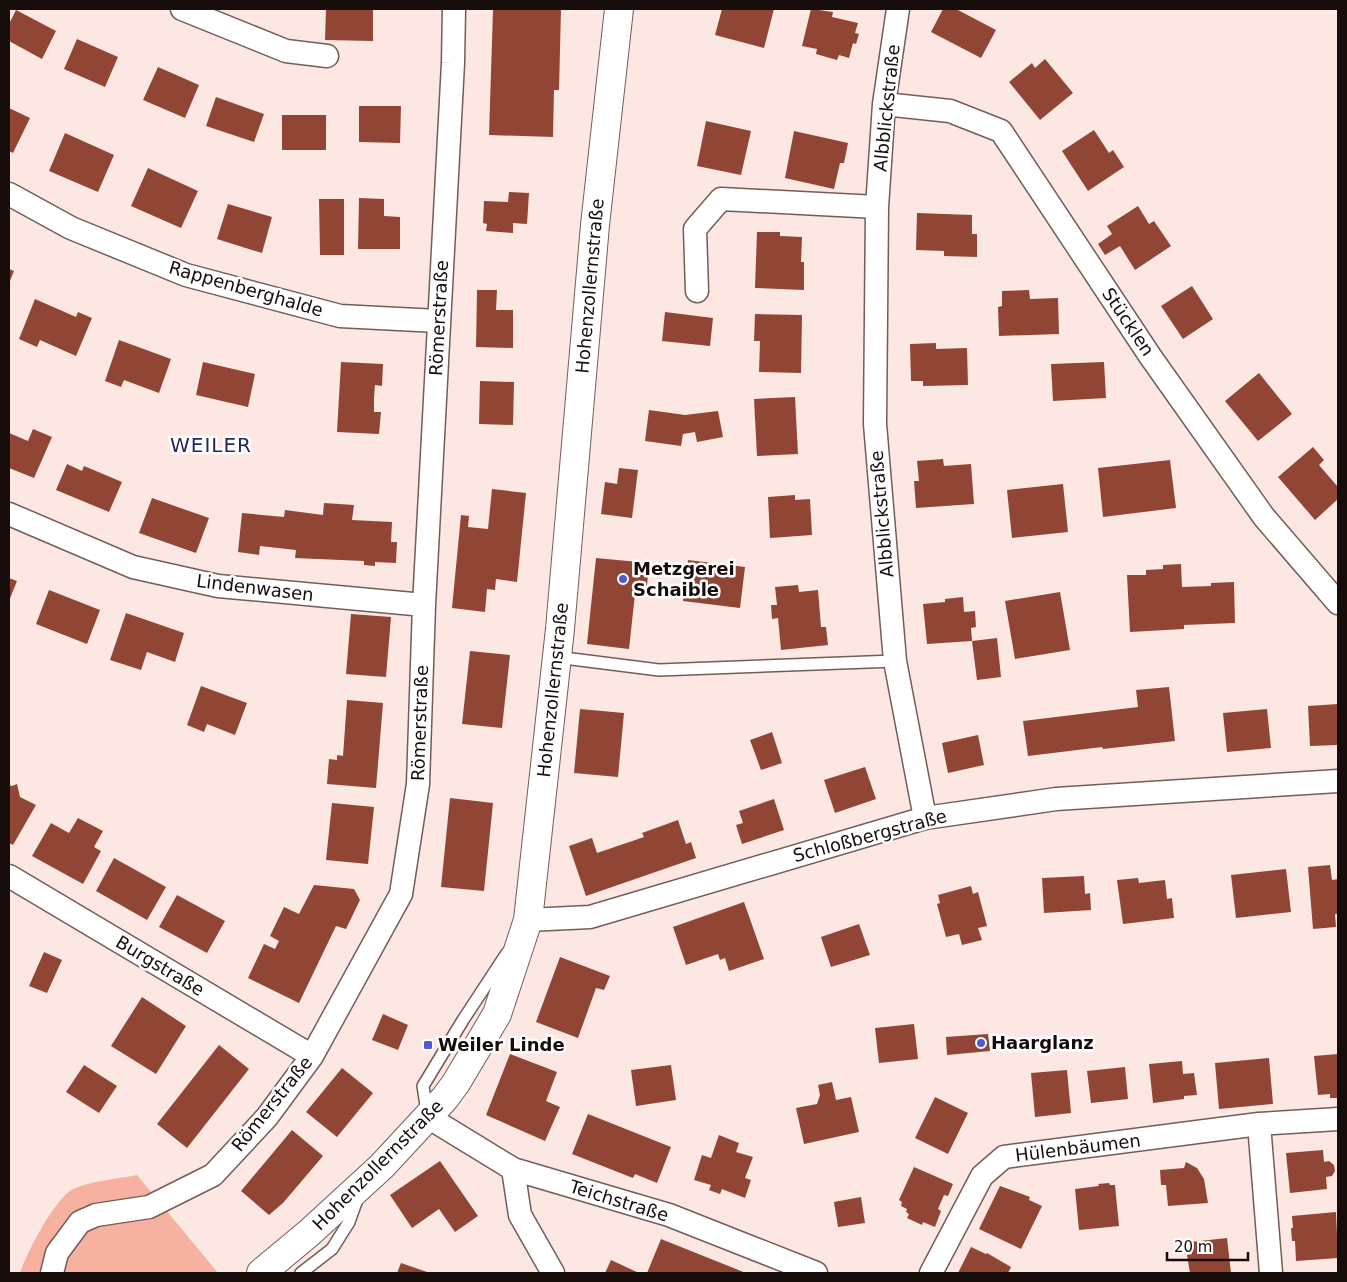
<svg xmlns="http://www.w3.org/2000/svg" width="1347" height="1282" viewBox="0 0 1347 1282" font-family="'DejaVu Sans',sans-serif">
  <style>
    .green { fill: #f6b1a0 }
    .building { fill: #914635 }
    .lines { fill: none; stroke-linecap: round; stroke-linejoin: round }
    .service-casing { stroke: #735d57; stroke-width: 14 }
    .minor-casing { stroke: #735d57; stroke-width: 25 }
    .secondary-casing { stroke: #735d57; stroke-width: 30 }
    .service { stroke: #fff; stroke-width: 11 }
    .minor { stroke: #fff; stroke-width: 22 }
    .secondary { stroke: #fff; stroke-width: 28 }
    .poi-dot { fill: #4d5cd1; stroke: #fff; stroke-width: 2 }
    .labels { text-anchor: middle; stroke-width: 5; stroke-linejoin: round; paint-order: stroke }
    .street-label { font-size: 18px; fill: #160d0b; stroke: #fff }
    .poi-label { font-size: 18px; font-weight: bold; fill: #160d0b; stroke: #fff; text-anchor: start }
    .quarter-label { font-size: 20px; letter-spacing: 1px; fill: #222962; stroke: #fff }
  </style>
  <rect width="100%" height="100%" fill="#fde7e2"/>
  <path class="green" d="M 137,1175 L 218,1273 L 20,1273 C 26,1254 55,1198 73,1189 C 91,1181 117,1179 137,1175 Z"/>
  <path class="building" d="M 326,9 L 373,9 L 373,41 L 325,40 Z
    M 493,9 L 561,9 L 559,90 L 554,90 L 553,137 L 489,135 Z
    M 722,9 L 774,9 L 764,48 L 715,35 Z
    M 811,9 L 833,12 L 832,17 L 858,23 L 855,33 L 859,34 L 856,44 L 853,43 L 849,58 L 839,55 L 837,60 L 816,54 L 817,49 L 802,46 Z
    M 943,9 L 956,9 L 996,30 L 981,58 L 931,32 Z
    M 16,10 L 56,31 L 42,59 L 9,41 L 9,24 Z
    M 77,39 L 118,57 L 105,87 L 64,69 Z
    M 1045,59 L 1073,93 L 1040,120 L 1009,82 L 1032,63 L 1035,68 Z
    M 158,67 L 199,85 L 185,118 L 143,100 Z
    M 216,97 L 264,114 L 254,142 L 206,126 Z
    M 359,106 L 401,106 L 400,143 L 359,142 Z
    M 9,108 L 30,118 L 13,153 L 9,151 Z
    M 282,115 L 326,115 L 326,150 L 282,150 Z
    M 706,121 L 751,131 L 741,175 L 697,166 Z
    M 1094,130 L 1109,153 L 1113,150 L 1124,167 L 1088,191 L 1062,151 Z
    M 794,131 L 848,143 L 844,163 L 840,163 L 834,189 L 785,178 Z
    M 65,133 L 114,155 L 98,192 L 49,171 Z
    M 148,168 L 198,191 L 181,228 L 131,206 Z
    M 509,192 L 529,193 L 527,224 L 513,223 L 513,233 L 486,231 L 487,224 L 483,223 L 484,201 L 508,202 Z
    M 359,198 L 384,199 L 384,216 L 400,217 L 400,249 L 358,249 Z
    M 319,199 L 344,199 L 344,255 L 320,255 Z
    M 228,204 L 272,217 L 262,253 L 217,239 Z
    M 1138,206 L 1149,224 L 1154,221 L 1171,246 L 1135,270 L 1120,246 L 1105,255 L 1098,244 L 1112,234 L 1107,226 Z
    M 917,213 L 972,215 L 972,234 L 977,234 L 977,257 L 944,256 L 944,251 L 916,250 Z
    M 757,232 L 780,232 L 780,236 L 802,237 L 801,262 L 804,262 L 804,290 L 755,288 Z
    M 9,269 L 14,271 L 9,283 Z
    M 1192,286 L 1213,319 L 1183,339 L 1161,306 Z
    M 477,290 L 497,290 L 496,310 L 513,310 L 513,348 L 476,347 Z
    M 1029,290 L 1030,299 L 1058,298 L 1059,334 L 999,336 L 998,307 L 1002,306 L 1002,291 Z
    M 35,299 L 76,317 L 78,312 L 92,318 L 76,356 L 40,340 L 37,347 L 19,339 Z
    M 665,312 L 713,318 L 710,346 L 662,341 Z
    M 755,314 L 802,315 L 801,373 L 759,372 L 760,341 L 754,341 Z
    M 119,340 L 171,359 L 159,393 L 124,380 L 121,387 L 105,381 Z
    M 936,343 L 936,349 L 967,348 L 968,385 L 923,386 L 923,381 L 911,381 L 910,344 Z
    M 203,362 L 255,374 L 248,407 L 196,395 Z
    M 341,362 L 383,364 L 382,386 L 375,385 L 374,398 L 374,412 L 381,412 L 379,434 L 337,432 Z
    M 1104,362 L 1106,398 L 1053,401 L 1051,364 Z
    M 1259,373 L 1292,414 L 1258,441 L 1225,401 Z
    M 480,381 L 514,382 L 513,425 L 479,424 Z
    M 795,397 L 798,454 L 757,456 L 754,399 Z
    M 649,410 L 685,415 L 718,411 L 723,437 L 697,442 L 695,432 L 683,434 L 681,446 L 645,441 Z
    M 33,429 L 52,437 L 34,478 L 9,468 L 9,433 L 28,441 Z
    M 1313,447 L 1324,460 L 1319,465 L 1338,487 L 1338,499 L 1315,520 L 1278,477 Z
    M 943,459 L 944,466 L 971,464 L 974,504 L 916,508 L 914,481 L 919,481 L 917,461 Z
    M 1170,460 L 1176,508 L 1103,517 L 1098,468 Z
    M 67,464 L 82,471 L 84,466 L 122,482 L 109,512 L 56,490 Z
    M 619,468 L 638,470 L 632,518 L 601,514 L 605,482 L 617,484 Z
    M 1063,484 L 1068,532 L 1012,538 L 1007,490 Z
    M 492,489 L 526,493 L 517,582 L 496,579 L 495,590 L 487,589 L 485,612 L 452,608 L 461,515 L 469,516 L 468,527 L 488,529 Z
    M 795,495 L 795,500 L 810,499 L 812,535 L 770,538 L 768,497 Z
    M 152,498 L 209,518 L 196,553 L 139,533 Z
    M 324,503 L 354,505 L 352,520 L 392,522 L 391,542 L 397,542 L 396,563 L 375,562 L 375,566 L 364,565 L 364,561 L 295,558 L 296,550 L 260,546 L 259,555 L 238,552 L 242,513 L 284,517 L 285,510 L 323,515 Z
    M 596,558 L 649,563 L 647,586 L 636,585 L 629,649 L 587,644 Z
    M 688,560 L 745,567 L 740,608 L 683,601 Z
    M 1181,564 L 1182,587 L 1211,586 L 1211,583 L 1234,582 L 1235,623 L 1184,625 L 1184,629 L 1130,632 L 1127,575 L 1146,575 L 1146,570 L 1163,569 L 1163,565 Z
    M 9,578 L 17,581 L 9,601 Z
    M 798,585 L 799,592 L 818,590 L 821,627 L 826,627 L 828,645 L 781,650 L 778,618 L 772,619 L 771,605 L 777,605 L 775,587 Z
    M 49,590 L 100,610 L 87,644 L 36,624 Z
    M 1060,592 L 1070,650 L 1015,659 L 1005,601 Z
    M 963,597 L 964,612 L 975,611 L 976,627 L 971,628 L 972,641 L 927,644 L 923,604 L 945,602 L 945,599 Z
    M 126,613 L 184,633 L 175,662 L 147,652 L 141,670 L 110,660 Z
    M 351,614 L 391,617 L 386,677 L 346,674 Z
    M 997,638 L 1001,677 L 977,680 L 972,641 Z
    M 470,651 L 510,655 L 502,728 L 462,724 Z
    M 201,686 L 247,703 L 235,735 L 207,724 L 204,732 L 187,725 Z
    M 1169,687 L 1175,741 L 1103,749 L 1102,747 L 1028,756 L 1023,721 L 1138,707 L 1136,690 Z
    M 347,700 L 383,703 L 376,788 L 327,784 L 329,759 L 337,760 L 337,755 L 343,756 Z
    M 1338,704 L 1338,745 L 1310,746 L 1308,706 Z
    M 580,709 L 624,713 L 618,777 L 574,773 Z
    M 1267,709 L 1271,748 L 1227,752 L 1223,713 Z
    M 772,732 L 782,763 L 761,770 L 750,740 Z
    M 978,735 L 984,765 L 948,773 L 942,743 Z
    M 865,767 L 876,799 L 835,813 L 824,780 Z
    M 17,784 L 20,797 L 36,805 L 13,845 L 9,843 L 9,785 L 12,786 Z
    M 450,798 L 493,803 L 484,891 L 441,887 Z
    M 774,799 L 784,830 L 742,844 L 736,825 L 743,823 L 739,811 Z
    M 332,803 L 374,807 L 368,864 L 326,860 Z
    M 78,818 L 103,831 L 94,847 L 101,851 L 83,884 L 32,856 L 51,823 L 69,833 Z
    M 678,820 L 686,844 L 691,842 L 696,858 L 586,896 L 569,846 L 592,838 L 597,853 L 644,837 L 642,833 Z
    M 114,858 L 166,887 L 147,920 L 96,891 Z
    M 1330,865 L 1332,880 L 1338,879 L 1338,914 L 1335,914 L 1336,927 L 1313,929 L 1308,867 Z
    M 1286,869 L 1291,912 L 1236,918 L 1231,875 Z
    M 1084,876 L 1085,894 L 1090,893 L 1091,910 L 1044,913 L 1042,878 Z
    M 1138,878 L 1139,883 L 1165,880 L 1167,899 L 1172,898 L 1174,918 L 1123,924 L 1117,880 Z
    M 314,885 L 354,889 L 360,900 L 346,929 L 336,926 L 299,1003 L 248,978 L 264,944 L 275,949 L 279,941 L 270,936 L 284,907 L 299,914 Z
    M 971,886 L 973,894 L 978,892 L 987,926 L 978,928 L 982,940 L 962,945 L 959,934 L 946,937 L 937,904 L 940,903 L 938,895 Z
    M 177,895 L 225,921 L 207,953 L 159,927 Z
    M 744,902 L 764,959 L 729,971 L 725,958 L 720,960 L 718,954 L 686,965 L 673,927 Z
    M 859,924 L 870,955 L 831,967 L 821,937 Z
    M 44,952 L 62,960 L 47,993 L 29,986 Z
    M 560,957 L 610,976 L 604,990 L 596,988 L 578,1038 L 536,1022 Z
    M 142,997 L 186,1026 L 156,1074 L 111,1046 Z
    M 383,1014 L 408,1025 L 398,1050 L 372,1040 Z
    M 914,1024 L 918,1059 L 879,1063 L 875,1028 Z
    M 988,1034 L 990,1051 L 947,1055 L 946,1037 Z
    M 219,1045 L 249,1069 L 187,1148 L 157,1124 Z
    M 510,1054 L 557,1072 L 546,1101 L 560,1107 L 545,1141 L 486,1115 Z
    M 1338,1054 L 1338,1098 L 1330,1098 L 1330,1094 L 1318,1095 L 1314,1056 Z
    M 1269,1058 L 1273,1104 L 1219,1109 L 1215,1063 Z
    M 1182,1061 L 1183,1074 L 1194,1073 L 1197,1095 L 1184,1096 L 1184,1099 L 1153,1103 L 1149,1064 Z
    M 84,1065 L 117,1086 L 99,1113 L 66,1092 Z
    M 671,1065 L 676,1100 L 636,1106 L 631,1070 Z
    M 1125,1067 L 1128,1099 L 1091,1103 L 1087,1071 Z
    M 342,1068 L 373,1093 L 337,1137 L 306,1112 Z
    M 1067,1070 L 1071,1113 L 1035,1117 L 1031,1073 Z
    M 832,1082 L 836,1100 L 851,1097 L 859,1132 L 804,1144 L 796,1108 L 817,1104 L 820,1095 L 818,1085 Z
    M 935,1097 L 968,1113 L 948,1154 L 915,1138 Z
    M 588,1114 L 671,1147 L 657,1183 L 635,1174 L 633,1178 L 572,1154 Z
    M 292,1130 L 323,1156 L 283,1203 L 269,1215 L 241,1191 Z
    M 719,1135 L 739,1143 L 736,1152 L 753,1157 L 745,1178 L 751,1180 L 745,1198 L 722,1189 L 720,1194 L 709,1190 L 711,1185 L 694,1180 L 702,1155 L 711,1158 Z
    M 1323,1150 L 1324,1162 L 1329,1161 L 1334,1165 L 1335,1171 L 1332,1176 L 1326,1177 L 1327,1189 L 1290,1193 L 1286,1153 Z
    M 440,1161 L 478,1216 L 455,1232 L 439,1209 L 412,1228 L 390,1195 Z
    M 1186,1162 L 1197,1168 L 1204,1179 L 1208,1203 L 1168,1206 L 1166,1185 L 1161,1185 L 1160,1170 L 1184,1168 Z
    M 914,1167 L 953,1184 L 948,1196 L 944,1195 L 938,1209 L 941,1211 L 935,1227 L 923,1222 L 922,1225 L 907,1218 L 909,1214 L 906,1212 L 907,1209 L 901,1206 L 902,1202 L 899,1200 Z
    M 1109,1183 L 1110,1185 L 1115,1185 L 1119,1226 L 1079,1230 L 1075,1189 L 1099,1186 L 1098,1184 Z
    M 1000,1186 L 1030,1197 L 1029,1200 L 1042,1206 L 1021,1249 L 979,1229 Z
    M 861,1197 L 865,1223 L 838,1227 L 834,1202 Z
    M 1336,1212 L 1338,1258 L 1296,1261 L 1295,1241 L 1292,1241 L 1291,1228 L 1293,1228 L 1292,1216 Z
    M 1227,1238 L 1231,1273 L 1190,1273 L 1187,1255 L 1192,1254 L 1191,1242 Z
    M 661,1239 L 746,1273 L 647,1273 Z
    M 971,1247 L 986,1254 L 987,1253 L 1011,1267 L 1008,1273 L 958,1273 Z
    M 611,1260 L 639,1273 L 605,1273 Z
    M 401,1263 L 430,1273 L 397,1273 Z"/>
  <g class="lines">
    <defs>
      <path id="service" d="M 556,657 L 659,670 L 895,661
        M 427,1112 L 423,1086 L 463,1020 L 507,953
        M 301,1273 L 332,1249 L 349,1222 L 358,1197"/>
      <path id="minor" d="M 182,9 L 286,51 L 327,56
        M 898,9 L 884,104 L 877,207 L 875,424 L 895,661 L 925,818
        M 884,104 L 950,111 L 1001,131 L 1150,356 L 1264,517 L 1338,603
        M 9,194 L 71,228 L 186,275 L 340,316 L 438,321
        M 697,291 L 695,229 L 721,199 L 877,207
        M 9,514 L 133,567 L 218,586 L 424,605
        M 9,876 L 312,1056
        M 528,920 L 590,917 L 925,818 L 1056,799 L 1338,781
        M 428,1117 L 513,1169 L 669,1215 L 816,1273
        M 1259,1124 L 1271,1273
        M 513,1169 L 520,1215 L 553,1273
        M 52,1273 L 57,1253 L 80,1222 L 96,1215 L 149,1207 L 213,1175 L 267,1117 L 312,1056 L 401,894 L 418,784 L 424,605 L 453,63 L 454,9
        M 931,1273 L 982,1176 L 1004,1157 L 1259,1124 L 1338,1119"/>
      <path id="secondary" d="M 261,1273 L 309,1233 L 382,1166 L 445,1098 L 456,1083 L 497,1014 L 528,920 L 560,629 L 595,225 L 619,9"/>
    </defs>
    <use href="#service" class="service-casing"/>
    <use href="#minor" class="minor-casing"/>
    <use href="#secondary" class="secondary-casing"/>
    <use href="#service" class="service"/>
    <use href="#minor" class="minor"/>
    <use href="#secondary" class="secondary"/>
  </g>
  <g class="poi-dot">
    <circle cx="623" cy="579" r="5"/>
    <circle cx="981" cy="1043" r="5"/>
    <rect x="423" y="1040" width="10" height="10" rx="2.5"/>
  </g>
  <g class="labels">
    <g class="street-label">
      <text transform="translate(887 108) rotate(-84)" y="6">Albblickstraße</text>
      <text transform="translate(590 286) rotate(-85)" y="6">Hohenzollernstraße</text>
      <text transform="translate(246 289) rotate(16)" y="6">Rappenberghalde</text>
      <text transform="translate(439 318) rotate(-87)" y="6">Römerstraße</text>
      <text transform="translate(1128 322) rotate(56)" y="6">Stücklen</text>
      <text transform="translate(882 514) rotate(-95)" y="6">Albblickstraße</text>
      <text transform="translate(255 588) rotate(7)" y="6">Lindenwasen</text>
      <text transform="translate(553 690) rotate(-84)" y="6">Hohenzollernstraße</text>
      <text transform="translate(420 723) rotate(-88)" y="6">Römerstraße</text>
      <text transform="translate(870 836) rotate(-15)" y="6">Schloßbergstraße</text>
      <text transform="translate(160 966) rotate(31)" y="6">Burgstraße</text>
      <text transform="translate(272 1104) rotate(-51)" y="6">Römerstraße</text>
      <text transform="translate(1078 1148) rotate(-7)" y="6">Hülenbäumen</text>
      <text transform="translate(378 1165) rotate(-45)" y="6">Hohenzollernstraße</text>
      <text transform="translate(619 1201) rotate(17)" y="6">Teichstraße</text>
    </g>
    <g class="poi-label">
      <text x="633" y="575">Metzgerei<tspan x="633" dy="21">Schaible</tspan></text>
      <text x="991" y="1049">Haarglanz</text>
      <text x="438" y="1051">Weiler Linde</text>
    </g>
    <g class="quarter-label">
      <text x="211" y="452">WEILER</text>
    </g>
  </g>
  <rect width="1347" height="1282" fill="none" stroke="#160d0b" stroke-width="20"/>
  <path d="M1167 1252v8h81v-8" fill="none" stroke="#160d0b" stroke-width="2.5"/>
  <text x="1174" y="1252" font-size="15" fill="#160d0b" stroke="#ffffff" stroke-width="4" paint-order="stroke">20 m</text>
</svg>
